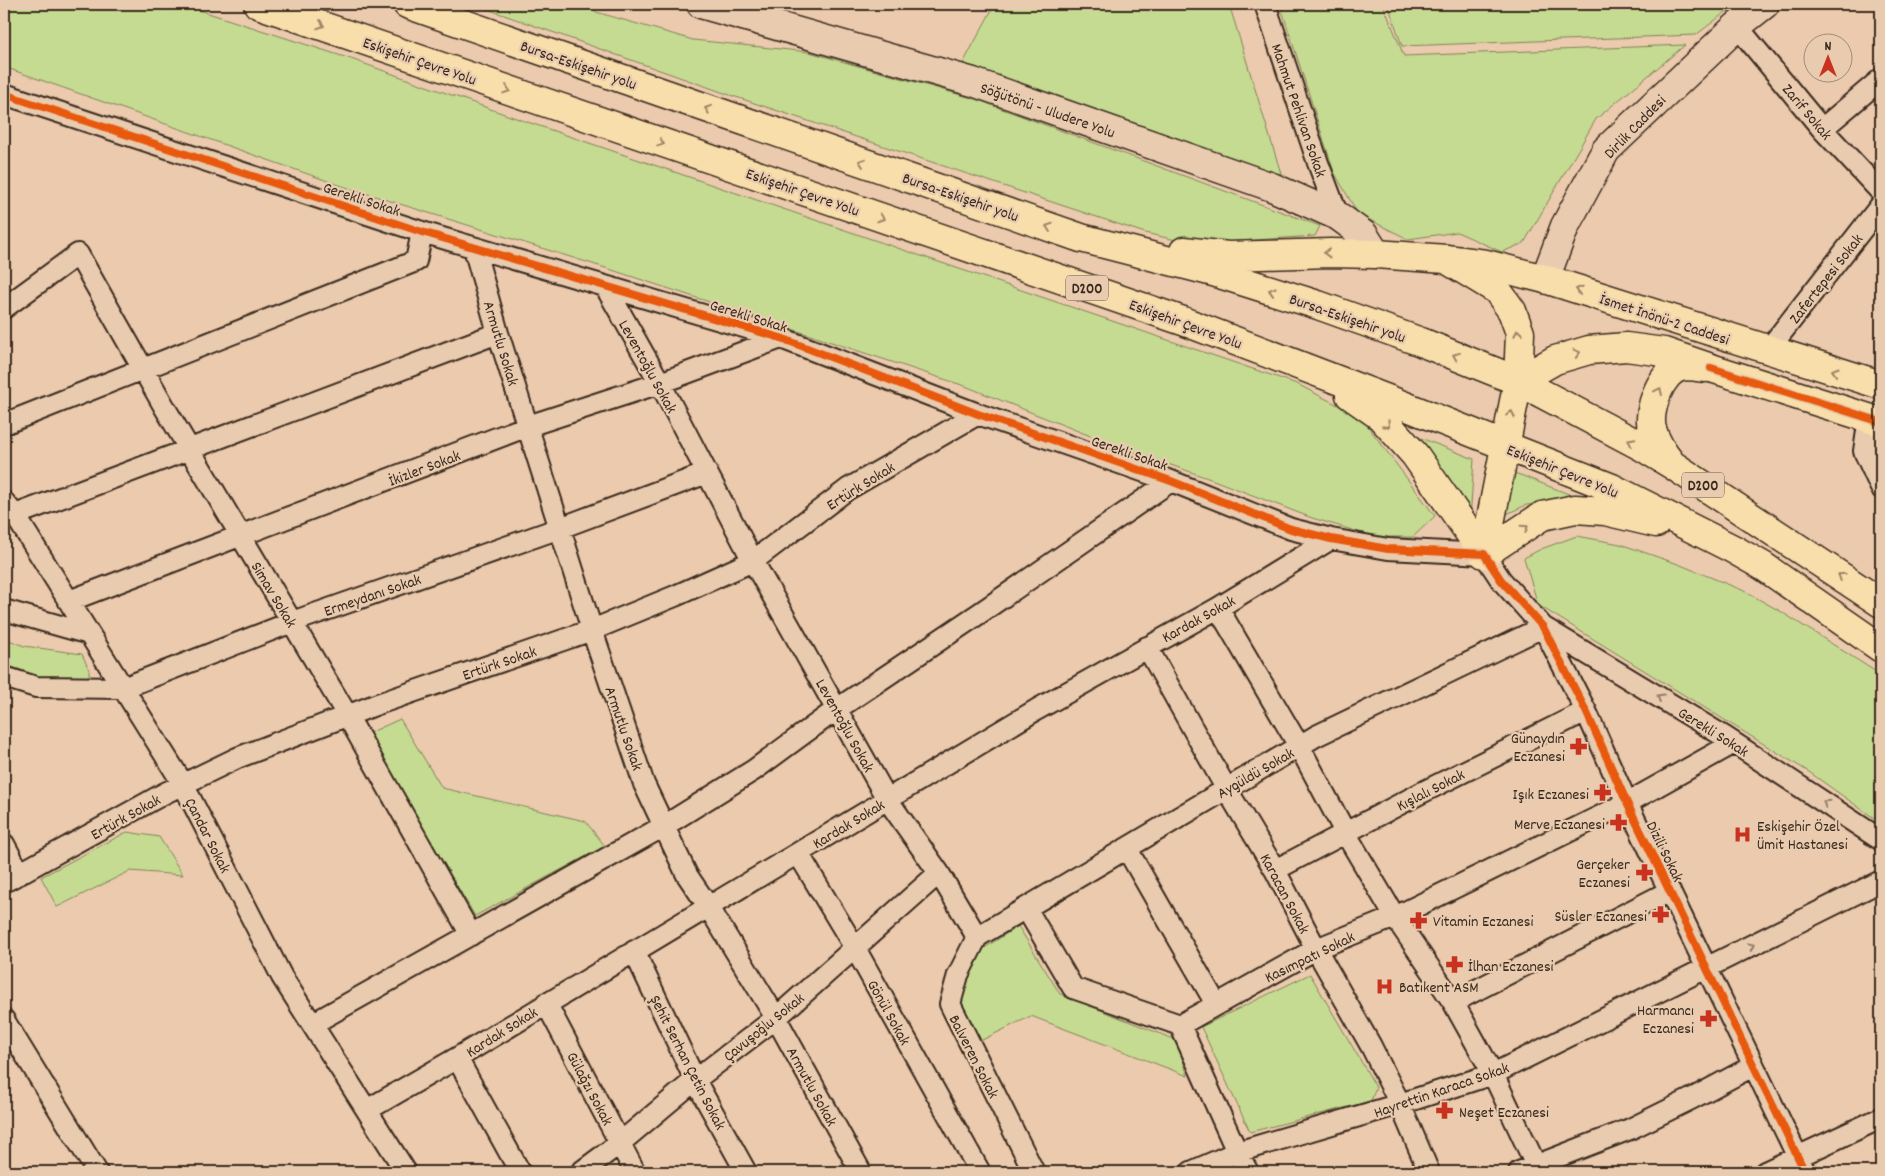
<svg xmlns="http://www.w3.org/2000/svg" width="1885" height="1176" viewBox="0 0 1885 1176" font-family="Dekko,sans-serif">
  <style>
    .green { fill: #c5db91; stroke: #808258 }
    .lines { fill: none; stroke-linecap: round; stroke-linejoin: round }
    .street-casing { stroke: #3b2a1e; stroke-width: 24 }
    .secondary-casing { stroke: #3b2a1e; stroke-width: 31 }
    .primary-casing { stroke: #3b2a1e; stroke-width: 31 }
    .highway-casing { stroke: #3b2a1e; stroke-width: 31 }
    .street { stroke: #e9ccb0; stroke-width: 20 }
    .secondary { stroke: #e9ccb0; stroke-width: 28 }
    .primary { stroke: #f8deab; stroke-width: 28 }
    .highway { stroke: #f8deab; stroke-width: 28 }
    .cycleway-casing { stroke: #e9ccb0; stroke-width: 11 }
    .cycleway { stroke: #e8590c; stroke-width: 8 }
    .oneway { stroke: #9a8464 }
    .oneway2 { stroke: #927b67 }
    .labels { text-anchor: middle; stroke-width: 4.5; stroke-linejoin: round; paint-order: stroke }
    .shield { fill: #e9ccb0; stroke: #6f5b4a; stroke-width: 1 }
    .shield-label { font-size: 15px; font-weight: bold; fill: #3b2a1e }
    .street-label { font-size: 16px; fill: #3b2a1e; stroke: #e9ccb0 }
    .poi-label { font-size: 16px; fill: #3b2a1e; stroke: #e9ccb0; text-anchor: end }
  </style>
  <rect width="100%" height="100%" fill="#ebcaae"/>
  <filter id="ink" filterUnits="userSpaceOnUse"><feTurbulence type="fractalNoise" baseFrequency=".02" numOctaves="2"/><feDisplacementMap in="SourceGraphic" scale="10" xChannelSelector="R" yChannelSelector="G"/><feConvolveMatrix kernelMatrix="1 2 1 2 8 2 1 2 1" color-interpolation-filters="sRGB"/></filter>
  <g filter="url(#ink)">
    <path class="green" d="M 4,4 L 180,4 L 351,59 L 510,116 L 1297,384 L 1361,417 L 1435,516 L 1413,537 L 1376,537 L 1312,518 L 1216,481 L 1098,439 L 965,386 L 612,270 L 339,185 L 4,67 Z
      M 473,4 L 591,4 L 596,12 L 693,40 L 809,52 L 975,99 L 1320,226 L 1315,236 L 1193,244 L 1145,233 L 730,95 Z
      M 995,4 L 1229,4 L 1283,180 L 960,69 Z
      M 1280,4 L 1383,4 L 1404,56 L 1685,45 L 1596,119 L 1524,243 L 1502,252 L 1457,232 L 1408,239 L 1358,214 L 1334,172 Z
      M 1388,4 L 1736,4 L 1696,35 L 1402,46 Z
      M 1403,431 L 1474,459 L 1470,520 Z
      M 1502,469 L 1523,476 L 1581,499 L 1580,502 L 1526,505 L 1496,519 Z
      M 1577,536 L 1620,544 L 1678,564 L 1742,590 L 1780,611 L 1881,675 L 1881,823 L 1809,772 L 1538,605 L 1524,558 L 1541,549 Z
      M 4,638 L 24,646 L 82,654 L 89,670 L 89,679 L 43,678 L 4,664 Z
      M 400,719 L 442,788 L 585,821 L 605,846 L 475,916 L 367,734 Z
      M 127,832 L 159,837 L 183,875 L 130,871 L 57,907 L 41,877 Z
      M 1018,926 L 1060,994 L 1176,1040 L 1188,1076 L 1031,1016 L 976,1043 L 957,1002 L 983,949 Z
      M 1310,974 L 1376,1087 L 1371,1101 L 1250,1132 L 1201,1027 Z"/>
    <g class="lines">
      <defs>
        <path id="street" d="M 1265,4 L 1318,163 L 1338,216
          M 1737,26 L 1822,129 L 1881,192
          M 4,94 L 422,232 L 781,338 L 978,414 L 1171,481 L 1291,529 L 1331,539 L 1388,549 L 1484,554 L 1501,580 L 1543,627 L 1586,711 L 1627,803 L 1805,1172
          M 1822,129 L 1881,79
          M 474,248 L 498,333 L 592,630 L 644,784 L 687,875 L 708,906 L 776,1018 L 861,1172
          M 605,286 L 660,383 L 753,561 L 887,799 L 939,873 L 977,937
          M 4,308 L 78,254 L 165,408 L 347,715 L 471,935
          M 1768,350 L 1881,205
          M 1869,418 L 1864,451 L 1881,488
          M 4,424 L 416,261 L 422,232
          M 4,502 L 15,515 L 183,784 L 282,977 L 406,1172
          M 15,515 L 498,333
          M 69,601 L 528,426 L 660,383 L 781,338
          M 1218,608 L 1299,746 L 1346,834 L 1395,917 L 1453,1002 L 1493,1074 L 1539,1172
          M 4,610 L 89,634
          M 1543,627 L 1725,737 L 1881,840
          M 1147,647 L 1226,788 L 1275,870 L 1316,949 L 1371,1046 L 1400,1104 L 1429,1172
          M 4,677 L 36,687 L 123,688 L 292,622 L 560,528 L 707,473
          M 4,844 L 20,874
          M 1127,849 L 1216,1004
          M 798,853 L 855,948 L 980,1172
          M 1275,870 L 1421,793 L 1586,711
          M 4,882 L 165,793 L 237,758 L 375,705 L 592,630 L 675,596 L 753,561 L 848,489 L 978,414
          M 1026,908 L 1073,988 L 1180,1025 L 1316,949 L 1395,917 L 1627,803 L 1734,743
          M 977,937 L 1316,736 L 1543,627
          M 977,937 L 958,975 L 950,1004 L 1034,1172
          M 634,951 L 695,1080 L 746,1172
          M 1453,1002 L 1670,891
          M 546,1003 L 635,1172
          M 4,1020 L 97,1172
          M 312,1024 L 664,826 L 754,770 L 837,709 L 980,613 L 1171,481
          M 1180,1025 L 1237,1152 L 1248,1172
          M 457,1058 L 520,1172
          M 367,1110 L 457,1058 L 1036,710 L 1218,608 L 1331,539
          M 581,1172 L 620,1143 L 695,1080 L 776,1018 L 939,873
          M 1191,1172 L 1237,1152 L 1400,1104 L 1493,1074 L 1881,881
          M 1519,1172 L 1630,1129 L 1693,1098 L 1753,1066
          M 1765,1172 L 1881,1118"/>
        <path id="secondary" d="M 701,4 L 973,82 L 1272,187 L 1338,216 L 1364,235 L 1376,254
          M 1545,279 L 1565,226 L 1606,150 L 1737,26 L 1765,4"/>
        <path id="primary" d="M 1446,259 L 1486,264 L 1545,279 L 1881,385
          M 1711,368 L 1881,422"/>
        <path id="highway" d="M 258,4 L 1183,321 L 1390,400 L 1612,488 L 1733,549 L 1763,566 L 1881,648
          M 407,4 L 1081,238 L 1213,272 L 1318,305 L 1421,342 L 1518,381 L 1641,446 L 1674,466 L 1881,603
          M 1184,251 L 1228,256 L 1331,253 L 1376,254 L 1446,259 L 1497,290 L 1512,311 L 1520,333 L 1518,381 L 1484,554
          M 1518,381 L 1555,360 L 1589,350 L 1626,347 L 1664,352 L 1711,368
          M 1350,395 L 1380,416 L 1415,455 L 1484,554
          M 1671,463 C 1662,452 1656,443 1652,429 C 1647,411 1661,371 1681,367 C 1688,365 1698,367 1705,368
          M 1484,554 L 1542,516 L 1575,509 L 1605,511 L 1656,523"/>
      </defs>
      <use href="#street" class="street-casing"/>
      <use href="#secondary" class="secondary-casing"/>
      <use href="#primary" class="primary-casing"/>
      <use href="#highway" class="highway-casing"/>
      <use href="#street" class="street"/>
      <use href="#secondary" class="secondary"/>
      <use href="#primary" class="primary"/>
      <use href="#highway" class="highway"/>
      <defs>
        <path id="cycleway" d="M 4,94 L 422,232 L 781,338 L 978,414 L 1171,481 L 1291,529 L 1331,539 L 1388,549 L 1484,554 L 1501,580 L 1543,627 L 1586,711 L 1627,803 L 1805,1172
          M 1711,368 L 1881,422"/>
      </defs>
      <use href="#cycleway" class="cycleway-casing"/>
      <use href="#cycleway" class="cycleway"/>
    </g>
    <defs><path id="oneway-chevron" d="M-2-3.5L2.5 0L-2 3.5" fill="none" stroke-width="1.6" stroke-linecap="round" stroke-linejoin="round" transform="scale(1.25)"/></defs>
    <g class="oneway">
      <use href="#oneway-chevron" transform="translate(321 25) rotate(19)"/>
      <use href="#oneway-chevron" transform="translate(507 90) rotate(19)"/>
      <use href="#oneway-chevron" transform="translate(708 109) rotate(-161)"/>
      <use href="#oneway-chevron" transform="translate(661 143) rotate(19)"/>
      <use href="#oneway-chevron" transform="translate(862 162) rotate(-161)"/>
      <use href="#oneway-chevron" transform="translate(881 218) rotate(19)"/>
      <use href="#oneway-chevron" transform="translate(1049 227) rotate(-161)"/>
      <use href="#oneway-chevron" transform="translate(1327 253) rotate(180)"/>
      <use href="#oneway-chevron" transform="translate(1579 290) rotate(-162)"/>
      <use href="#oneway-chevron" transform="translate(1272 291) rotate(-163)"/>
      <use href="#oneway-chevron" transform="translate(1518 333) rotate(-99)"/>
      <use href="#oneway-chevron" transform="translate(1577 353) rotate(-16)"/>
      <use href="#oneway-chevron" transform="translate(1456 356) rotate(-158)"/>
      <use href="#oneway-chevron" transform="translate(1835 371) rotate(-163)"/>
      <use href="#oneway-chevron" transform="translate(1659 391) rotate(-65)"/>
      <use href="#oneway-chevron" transform="translate(1511 414) rotate(-78)"/>
      <use href="#oneway-chevron" transform="translate(1387 425) rotate(47)"/>
      <use href="#oneway-chevron" transform="translate(1631 441) rotate(-152)"/>
      <use href="#oneway-chevron" transform="translate(1525 528) rotate(-33)"/>
      <use href="#oneway-chevron" transform="translate(1841 576) rotate(-147)"/>
    </g>
    <g class="oneway2">
      <use href="#oneway-chevron" transform="translate(1660 697) rotate(-149)"/>
      <use href="#oneway-chevron" transform="translate(1826 803) rotate(-146)"/>
      <use href="#oneway-chevron" transform="translate(1751 946) rotate(-26)"/>
    </g>
  </g>
  <defs>
    <symbol id="pharmacy-bare" viewBox="-9 -9 18 18"><path d="M-2-6h4v4h4v4h-4v4h-4v-4h-4v-4h4Z" fill="#c8321e" stroke="#e9ccb0" stroke-width="2.5" paint-order="stroke"/></symbol>
    <symbol id="hospital-bare" viewBox="-9 -9 18 18"><path d="M-5-5h3v3.5h4V-5h3V5h-3V1.5h-4V5h-3Z" fill="#c8321e" stroke="#e9ccb0" stroke-width="2.5" paint-order="stroke"/></symbol>
  </defs>
  <g fill-rule="evenodd">
    <use href="#pharmacy-bare" x="1566" y="734" width="25" height="25"/>
    <use href="#pharmacy-bare" x="1590" y="780" width="25" height="25"/>
    <use href="#pharmacy-bare" x="1606" y="810" width="25" height="25"/>
    <use href="#hospital-bare" x="1730" y="822" width="25" height="25"/>
    <use href="#pharmacy-bare" x="1632" y="860" width="25" height="25"/>
    <use href="#pharmacy-bare" x="1648" y="902" width="25" height="25"/>
    <use href="#pharmacy-bare" x="1406" y="908" width="25" height="25"/>
    <use href="#pharmacy-bare" x="1442" y="952" width="25" height="25"/>
    <use href="#hospital-bare" x="1372" y="974" width="25" height="25"/>
    <use href="#pharmacy-bare" x="1696" y="1006" width="25" height="25"/>
    <use href="#pharmacy-bare" x="1432" y="1098" width="25" height="25"/>
  </g>
  <g class="labels">
    <g class="shield">
      <rect x="1066" y="275.5" width="42" height="25" rx="4"/>
      <rect x="1682" y="472.5" width="42" height="25" rx="4"/>
    </g>
    <g class="shield-label">
      <text x="1087" y="293">D200</text>
      <text x="1703" y="490">D200</text>
    </g>
    <g class="street-label">
      <text transform="translate(420 60) rotate(19)" y="6">Eskişehir Çevre Yolu</text>
      <text transform="translate(579 64) rotate(19)" y="6">Bursa-Eskişehir yolu</text>
      <text transform="translate(1048 109) rotate(19)" y="6">Söğütönü - Uludere Yolu</text>
      <text transform="translate(1300 110) rotate(71)" y="6">Mahmut Pehlivan Sokak</text>
      <text transform="translate(1808 111) rotate(50)" y="6">Zarif Sokak</text>
      <text transform="translate(1634 126) rotate(-46)" y="6">Dirlik Caddesi</text>
      <text transform="translate(803 191) rotate(19)" y="6">Eskişehir Çevre Yolu</text>
      <text transform="translate(961 196) rotate(19)" y="6">Bursa-Eskişehir yolu</text>
      <text transform="translate(362 198) rotate(18)" y="6">Gerekli Sokak</text>
      <text transform="translate(1825 278) rotate(-52)" y="6">Zafertepesi Sokak</text>
      <text transform="translate(749 315) rotate(17)" y="6">Gerekli Sokak</text>
      <text transform="translate(1348 317) rotate(19)" y="6">Bursa-Eskişehir yolu</text>
      <text transform="translate(1665 318) rotate(18)" y="6">İsmet İnönü-2 Caddesi</text>
      <text transform="translate(1186 323) rotate(20)" y="6">Eskişehir Çevre Yolu</text>
      <text transform="translate(502 343) rotate(73)" y="6">Armutlu Sokak</text>
      <text transform="translate(649 366) rotate(61)" y="6">Leventoğlu Sokak</text>
      <text transform="translate(1130 452) rotate(19)" y="6">Gerekli Sokak</text>
      <text transform="translate(424 467) rotate(-21)" y="6">İkizler Sokak</text>
      <text transform="translate(1563 470) rotate(22)" y="6">Eskişehir Çevre Yolu</text>
      <text transform="translate(860 485) rotate(-32)" y="6">Ertürk Sokak</text>
      <text transform="translate(275 594) rotate(59)" y="6">Simav Sokak</text>
      <text transform="translate(372 594) rotate(-19)" y="6">Ermeydanı Sokak</text>
      <text transform="translate(1198 618) rotate(-29)" y="6">Kardak Sokak</text>
      <text transform="translate(499 662) rotate(-19)" y="6">Ertürk Sokak</text>
      <text transform="translate(846 725) rotate(61)" y="6">Leventoğlu Sokak</text>
      <text transform="translate(625 728) rotate(71)" y="6">Armutlu Sokak</text>
      <text transform="translate(1714 731) rotate(32)" y="6">Gerekli Sokak</text>
      <text transform="translate(1255 772) rotate(-30)" y="6">Aygüldü Sokak</text>
      <text transform="translate(1430 789) rotate(-27)" y="6">Kışlalı Sokak</text>
      <text transform="translate(125 816) rotate(-29)" y="6">Ertürk Sokak</text>
      <text transform="translate(848 823) rotate(-31)" y="6">Kardak Sokak</text>
      <text transform="translate(209 835) rotate(63)" y="6">Çandar Sokak</text>
      <text transform="translate(1666 851) rotate(64)" y="6">Dizili Sokak</text>
      <text transform="translate(1286 893) rotate(62)" y="6">Karacan Sokak</text>
      <text transform="translate(1309 956) rotate(-26)" y="6">Kasımpatı Sokak</text>
      <text transform="translate(890 1012) rotate(61)" y="6">Gönül Sokak</text>
      <text transform="translate(763 1026) rotate(-39)" y="6">Çavuşoğlu Sokak</text>
      <text transform="translate(501 1031) rotate(-32)" y="6">Kardak Sokak</text>
      <text transform="translate(975 1056) rotate(63)" y="6">Balveren Sokak</text>
      <text transform="translate(689 1062) rotate(63)" y="6">Şehit Serhan Çetin Sokak</text>
      <text transform="translate(813 1086) rotate(61)" y="6">Armutlu Sokak</text>
      <text transform="translate(591 1088) rotate(62)" y="6">Gülağzı Sokak</text>
      <text transform="translate(1441 1089) rotate(-19)" y="6">Hayrettin Karaca Sokak</text>
    </g>
    <g class="poi-label">
      <text x="1565" y="743">Günaydın<tspan x="1565" dy="18">Eczanesi</tspan></text>
      <text x="1589" y="799">Işık Eczanesi</text>
      <text x="1605" y="829">Merve Eczanesi</text>
      <text x="1757" y="831" text-anchor="start">Eskişehir Özel<tspan x="1757" dy="18">Ümit Hastanesi</tspan></text>
      <text x="1630" y="869">Gerçeker<tspan x="1630" dy="18">Eczanesi</tspan></text>
      <text x="1647" y="921">Süsler Eczanesi</text>
      <text x="1433" y="926" text-anchor="start">Vitamin Eczanesi</text>
      <text x="1468" y="971" text-anchor="start">İlhan Eczanesi</text>
      <text x="1399" y="992" text-anchor="start">Batıkent ASM</text>
      <text x="1694" y="1015">Harmancı<tspan x="1694" dy="18">Eczanesi</tspan></text>
      <text x="1459" y="1117" text-anchor="start">Neşet Eczanesi</text>
    </g>
  </g>
  <rect width="1885" height="1176" fill="none" stroke="#e9ccb0" stroke-width="20"/>
  <rect x="10" y="10" width="1865" height="1156" fill="none" stroke="#3b2a1e" stroke-width="2" filter="url(#ink)"/>
  <g transform="translate(1828 58)"><circle r="24" fill="#e9ccb0" stroke="#a38b76"/>
  <path d="M0-4L9 19L0 12L-9 19Z" fill="#c8321e"/>
  <text y="-8" font-size="14" font-weight="bold" text-anchor="middle" fill="#3b2a1e">N</text>
  </g>
</svg>
